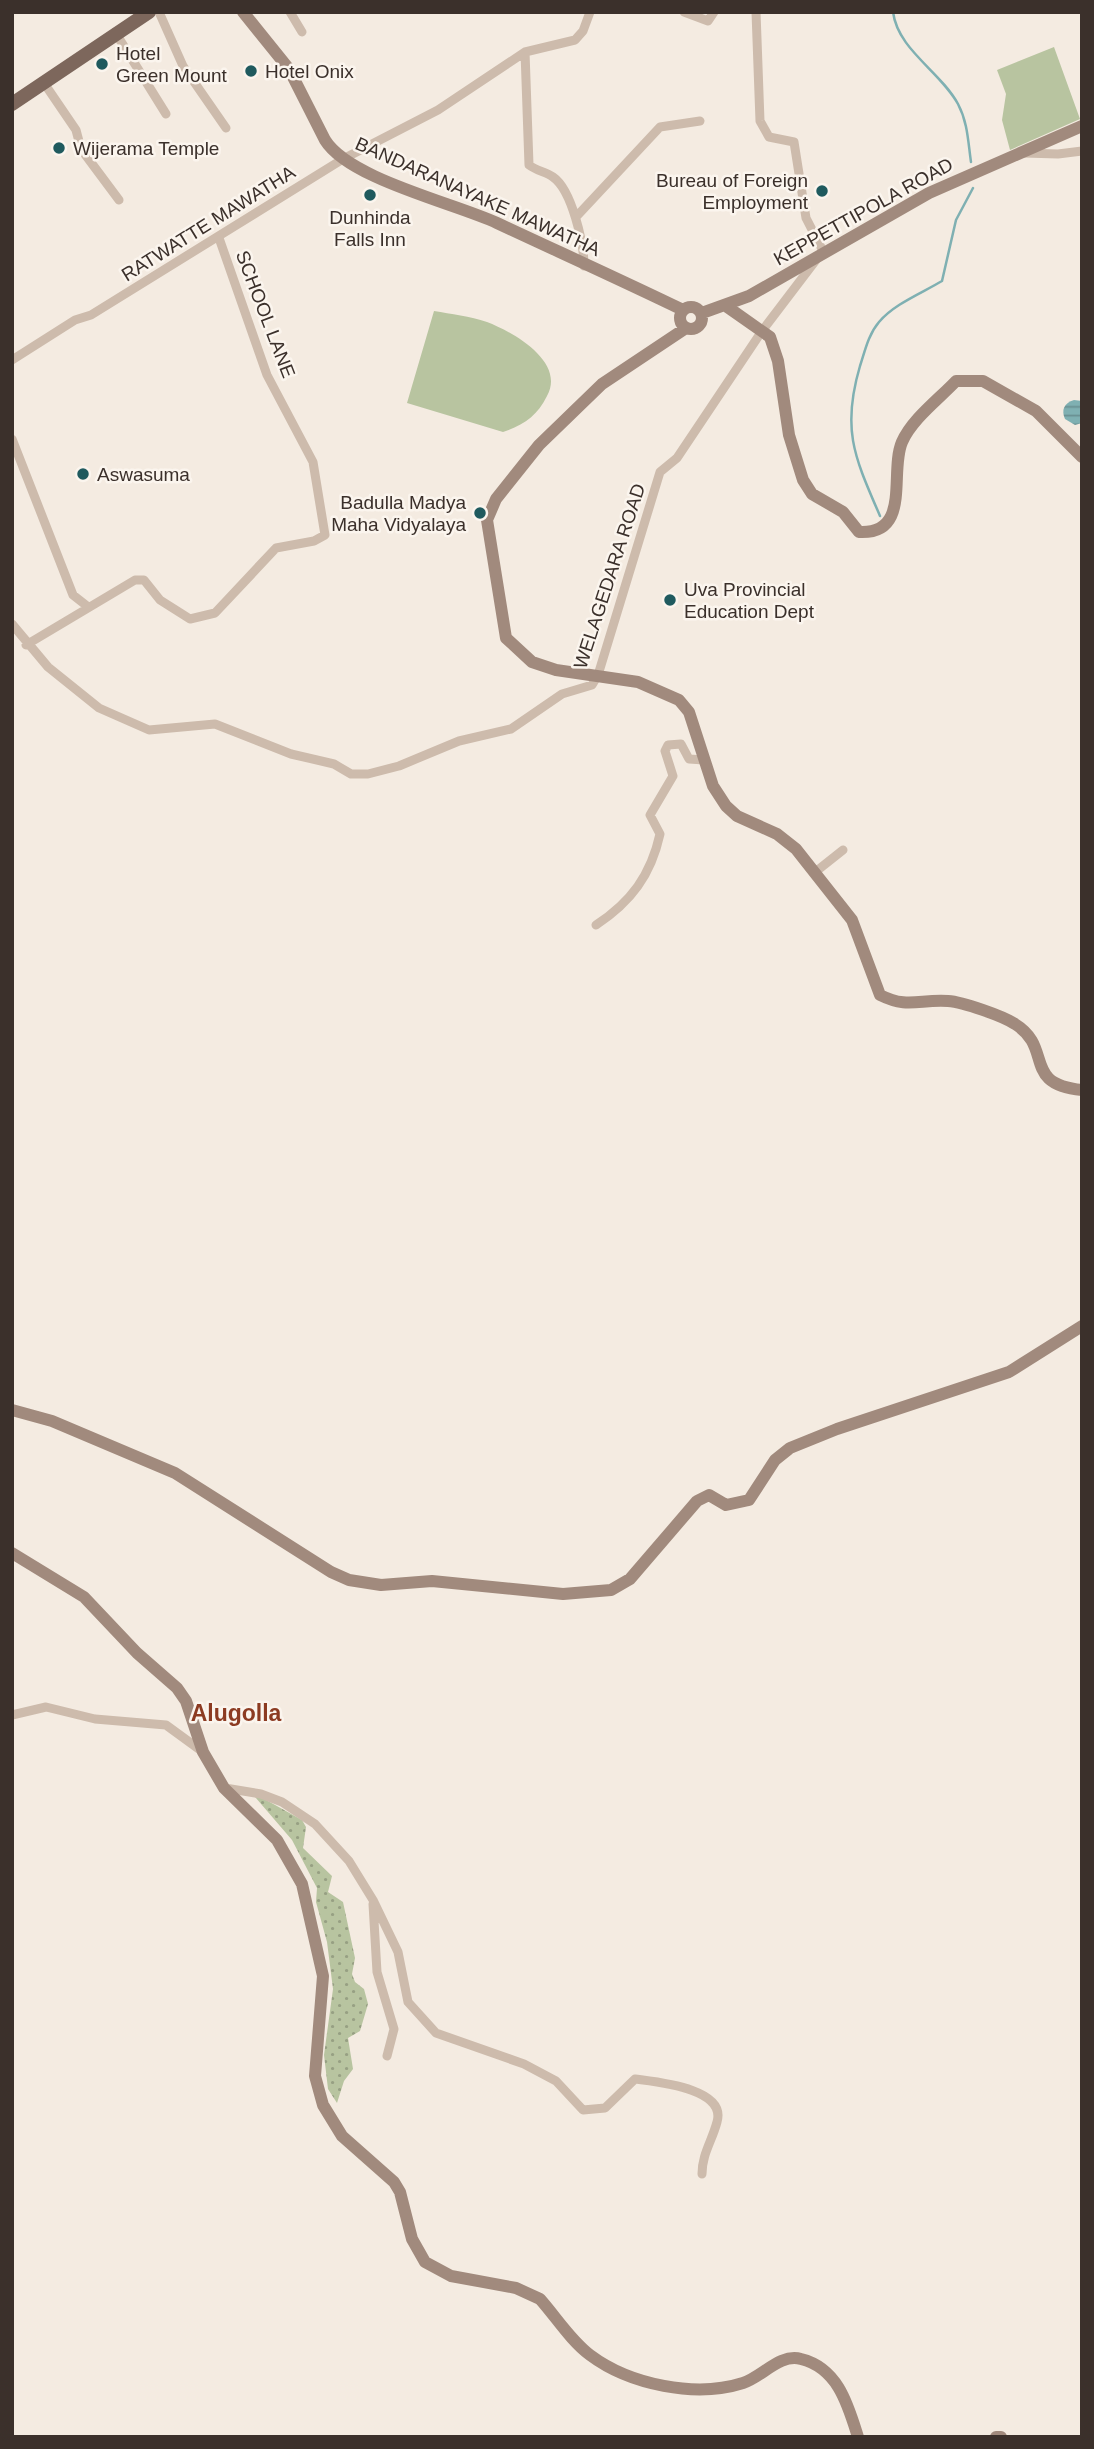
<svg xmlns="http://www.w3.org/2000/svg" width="1094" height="2449" viewBox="0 0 1094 2449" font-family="Helvetica,sans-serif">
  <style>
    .grass { fill: url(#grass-dots) }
    .garden { fill: #b8c4a0 }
    .water { fill: url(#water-rules) }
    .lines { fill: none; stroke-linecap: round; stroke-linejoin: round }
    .stream { stroke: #7fb0b2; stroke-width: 2.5 }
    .street { stroke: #cdbbac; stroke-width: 9 }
    .secondary { stroke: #a18a7d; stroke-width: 12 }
    .primary { stroke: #7d675c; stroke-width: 14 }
    .poi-dot { fill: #1f5a5e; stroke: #fbf5ee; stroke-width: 2.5 }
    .labels { text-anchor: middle; stroke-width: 5; stroke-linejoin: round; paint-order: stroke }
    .poi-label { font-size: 19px; fill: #3b302b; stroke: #fbf5ee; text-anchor: start }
    .street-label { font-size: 19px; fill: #3b302b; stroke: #fbf5ee }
    .quarter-label { font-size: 23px; font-weight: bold; fill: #8c3b22; stroke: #fbf5ee }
  </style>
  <defs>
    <pattern id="grass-dots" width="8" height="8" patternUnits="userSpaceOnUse" patternTransform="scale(1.75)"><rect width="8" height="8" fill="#b8c4a0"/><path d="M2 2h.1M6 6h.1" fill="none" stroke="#97a083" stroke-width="1.8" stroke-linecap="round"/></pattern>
    <pattern id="water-rules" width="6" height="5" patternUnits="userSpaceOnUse" patternTransform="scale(1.75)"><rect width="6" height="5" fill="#7fb0b2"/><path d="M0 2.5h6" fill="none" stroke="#699091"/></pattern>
  </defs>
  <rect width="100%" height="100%" fill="#f4ebe1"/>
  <path class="grass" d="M 250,1791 L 302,1820 L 306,1827 L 303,1848 L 332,1876 L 328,1892 L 343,1902 L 355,1958 L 352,1974 L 355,1982 L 364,1989 L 368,2004 L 360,2031 L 348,2038 L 353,2069 L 344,2081 L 337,2103 L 328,2089 L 324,2055 L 333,1989 L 327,1942 L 316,1902 L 317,1888 L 292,1840 Z"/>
  <path class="garden" d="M 1054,47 L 1080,119 L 1010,150 L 1002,120 L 1006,94 L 997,70 Z
    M 434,311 C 451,314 470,316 487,322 C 513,332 566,362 547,396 C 537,416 524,425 503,432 L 407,403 Z"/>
  <path class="water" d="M 1074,400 L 1082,401 L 1082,423 L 1075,425 L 1065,419 C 1061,410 1064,403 1074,400 Z"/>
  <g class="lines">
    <path class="stream" d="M 893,12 C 898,50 940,71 958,104 C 968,123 968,142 971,162
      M 880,516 C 855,458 841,430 860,366 C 865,351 868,335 879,322 C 894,304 922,293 942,281 L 956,220 L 973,188"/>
    <path class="street" d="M 159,12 L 183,66 L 226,128
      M 290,12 L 302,32
      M 684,12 L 708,21 L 714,12
      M 756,12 L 760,121 L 769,137 L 794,142 L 806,218 L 824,253
      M 115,32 L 166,114
      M 525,52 L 529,165 C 537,171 546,172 553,177 C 572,190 584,244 584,266
      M 44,83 L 76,130 L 81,149 L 119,200
      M 1024,153 L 1058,154 L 1082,151
      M 576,217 L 660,127 L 700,121
      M 12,360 L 75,320 L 91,315 L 343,159 L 438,110 L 525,52 L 575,40 L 583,31 L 590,12
      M 12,439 L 73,595 L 87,606
      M 12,624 L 48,667 L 99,708 L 149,730 L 215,724 L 291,754 L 334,764 L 351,774 L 368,774 L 399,766 L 459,741 L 511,729 L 562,694 L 592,685 L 598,675 L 660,472 L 677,458 L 762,331 L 816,260
      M 26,645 L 135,580 L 144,580 L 160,600 L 190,619 L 215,613 L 276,548 L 314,541 L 325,535 L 313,462 L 267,375 L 219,238
      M 814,873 L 843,850
      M 596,925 C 631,902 651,875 660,834 L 650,815 L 673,776 L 665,751 L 668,745 L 681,744 L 689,759 L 704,760
      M 12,1715 L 46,1707 L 95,1719 L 166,1725 L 203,1752
      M 225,1788 L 261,1794 L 282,1802 L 315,1824 L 349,1861 L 373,1900 L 398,1952 L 408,2002 L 436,2033 L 524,2064 L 556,2081 L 583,2110 L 605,2108 L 635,2079 C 656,2082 727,2088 717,2122 C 712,2141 702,2154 702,2174
      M 373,1904 L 377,1972 L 394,2029 L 387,2056"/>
    <path class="secondary" d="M 243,12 L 289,69 L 325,140 C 349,179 454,203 497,223 C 559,252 621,280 683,310
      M 726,306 L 770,337 L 778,361 L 789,435 L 803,480 L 812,494 L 843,512 L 859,532 C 912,535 889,472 902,442 C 912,419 939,399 956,381 L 983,381 L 1036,411 L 1082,457
      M680 318a11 11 0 1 1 22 0a11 11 0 1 1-22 0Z
      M 702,313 L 749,296 L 929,193 L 1082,126
      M 686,328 L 602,384 L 539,445 L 496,499 L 487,520 L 506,638 L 532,662 L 556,670 L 638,682 L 679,700 L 689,712 L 713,786 L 726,806 L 737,816 L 777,834 L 796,849 L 852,920 L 880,995 C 908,1009 919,999 948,1001 C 963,1002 1003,1016 1015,1024 C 1054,1048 1021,1084 1082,1090
      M 12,1410 L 52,1421 L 175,1473 L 331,1572 L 349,1580 L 381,1585 L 432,1581 L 563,1594 L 611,1590 L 630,1579 L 697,1501 L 709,1495 L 726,1505 L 749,1500 L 775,1460 L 790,1448 L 837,1429 L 1009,1372 L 1082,1326
      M 12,1553 L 84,1597 L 137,1653 L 177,1688 L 186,1701 L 203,1752 L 224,1788 L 277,1840 L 302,1884 L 323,1976 L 315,2076 L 323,2105 L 342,2136 L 394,2182 L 400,2192 L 412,2239 L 425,2262 L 451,2276 L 516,2288 L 540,2299 C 556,2317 571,2341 590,2355 C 630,2385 696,2398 743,2383 C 762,2377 780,2353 801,2359 C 838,2368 848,2405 858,2437
      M 996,2437 L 1001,2437"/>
    <path class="primary" d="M 12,104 L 149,12"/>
  </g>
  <g class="poi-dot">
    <circle cx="102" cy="64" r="7"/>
    <circle cx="251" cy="71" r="7"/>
    <circle cx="59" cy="148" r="7"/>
    <circle cx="822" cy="191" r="7"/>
    <circle cx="370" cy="195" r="7"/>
    <circle cx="83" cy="474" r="7"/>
    <circle cx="480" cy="513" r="7"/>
    <circle cx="670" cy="600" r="7"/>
  </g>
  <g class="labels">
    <g class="poi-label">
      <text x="116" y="60">Hotel<tspan x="116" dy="22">Green Mount</tspan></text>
      <text x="265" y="78">Hotel Onix</text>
      <text x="73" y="155">Wijerama Temple</text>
      <text x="808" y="187" text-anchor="end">Bureau of Foreign<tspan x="808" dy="22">Employment</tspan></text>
      <text x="370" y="224" text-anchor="middle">Dunhinda<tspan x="370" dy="22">Falls Inn</tspan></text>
      <text x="97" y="481">Aswasuma</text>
      <text x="466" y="509" text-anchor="end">Badulla Madya<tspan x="466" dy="22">Maha Vidyalaya</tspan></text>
      <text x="684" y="596">Uva Provincial<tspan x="684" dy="22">Education Dept</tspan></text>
    </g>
    <g class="street-label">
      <text transform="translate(478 196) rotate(24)" y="7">BANDARANAYAKE MAWATHA</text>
      <text transform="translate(863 211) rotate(-29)" y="7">KEPPETTIPOLA ROAD</text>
      <text transform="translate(208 223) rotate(-32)" y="7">RATWATTE MAWATHA</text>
      <text transform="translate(266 314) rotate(69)" y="7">SCHOOL LANE</text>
      <text transform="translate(609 576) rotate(-72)" y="7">WELAGEDARA ROAD</text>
    </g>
    <g class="quarter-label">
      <text x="236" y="1721">Alugolla</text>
    </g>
  </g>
  <rect width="1094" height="2449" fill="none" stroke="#3b302b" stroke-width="28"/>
</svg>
